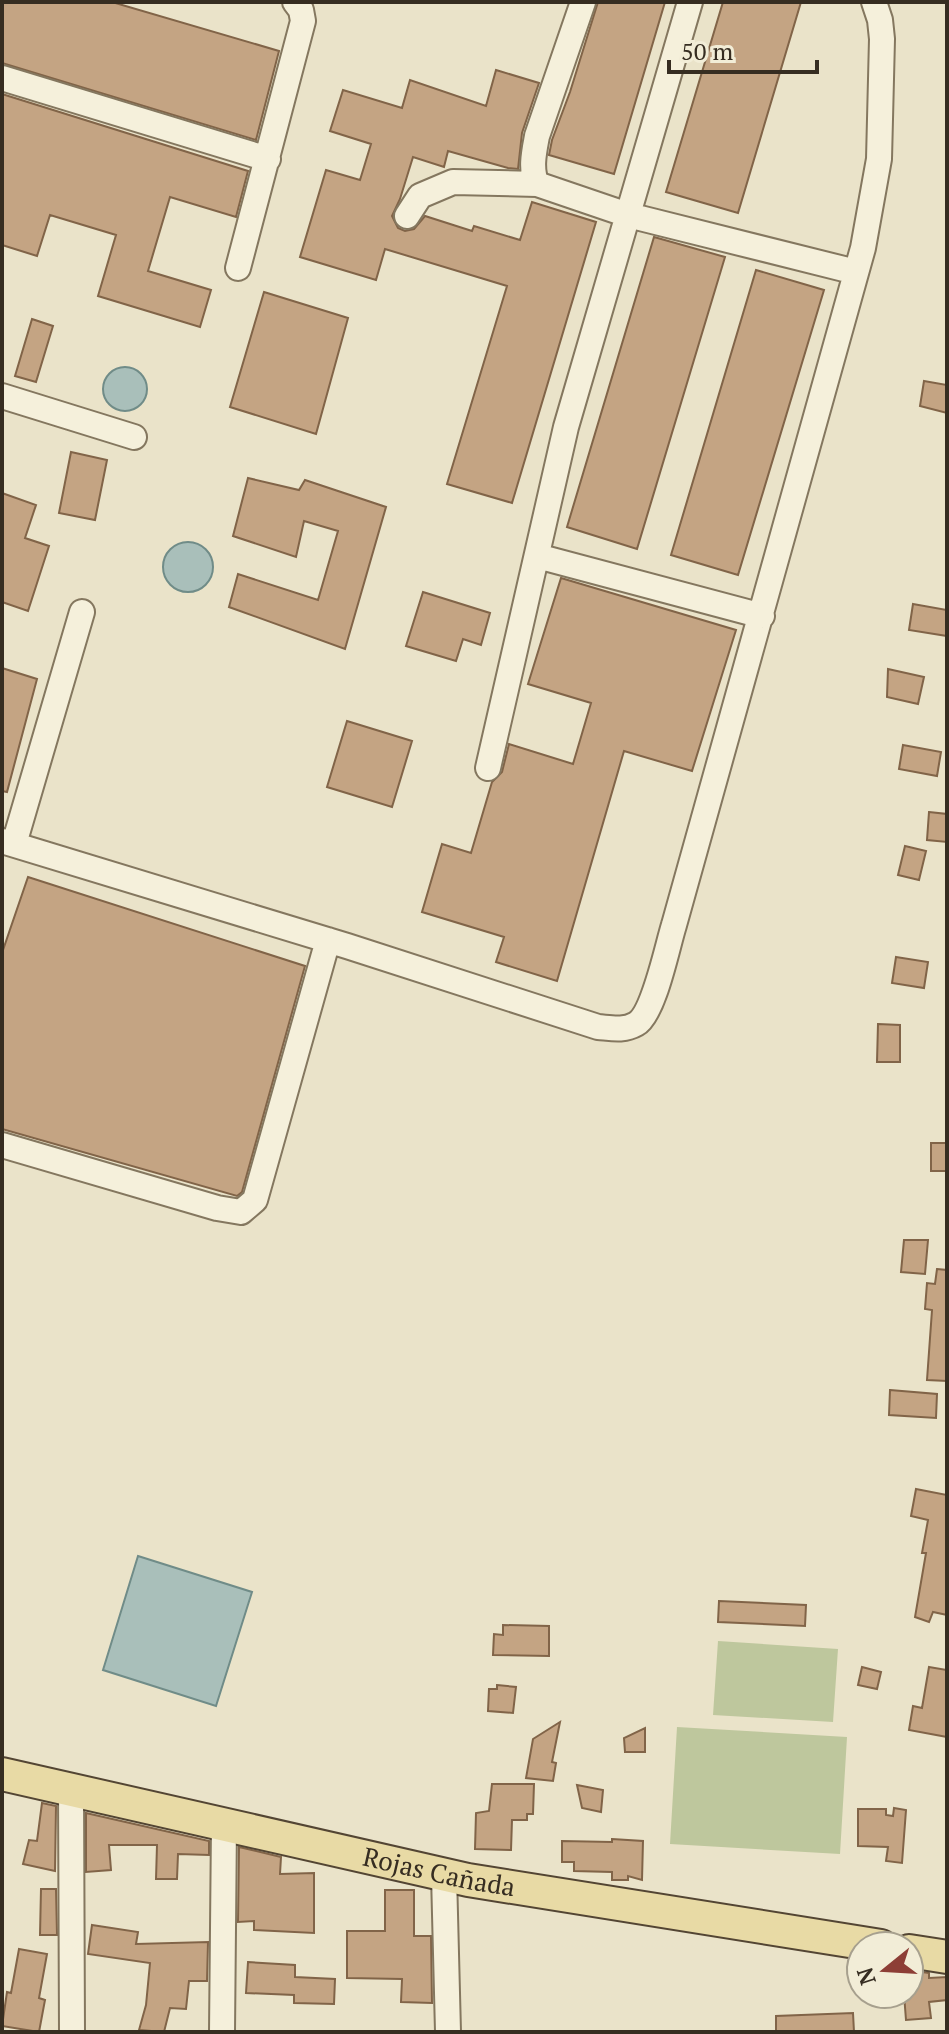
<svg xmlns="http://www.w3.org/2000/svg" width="949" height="2034" viewBox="0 0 949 2034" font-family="'PT Serif',serif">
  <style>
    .green { fill: #bec79d }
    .water { fill: #a9bfba; stroke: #708c88; stroke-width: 2 }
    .building { fill: #c4a483; stroke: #816448; stroke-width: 2 }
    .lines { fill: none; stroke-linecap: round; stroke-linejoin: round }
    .minor-casing { stroke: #84775f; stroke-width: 28 }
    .major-casing { stroke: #534533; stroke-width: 36 }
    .minor { stroke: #f5f0db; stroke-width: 24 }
    .major { stroke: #e8daa5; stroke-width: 32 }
    .labels { text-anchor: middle; stroke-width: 8; stroke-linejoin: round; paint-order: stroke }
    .street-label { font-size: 26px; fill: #362d21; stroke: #f2edd7 }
  </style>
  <rect width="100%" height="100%" fill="#eae3c9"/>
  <path class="green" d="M 718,1641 L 838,1649 L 833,1722 L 713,1715 Z
    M 677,1727 L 847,1737 L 840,1854 L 670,1844 Z"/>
  <path class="water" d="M103 389a22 22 0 1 1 44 0a22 22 0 1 1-44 0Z
    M163 567a25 25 0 1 1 50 0a25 25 0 1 1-50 0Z
    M 138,1556 L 252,1592 L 216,1706 L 103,1670 Z"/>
  <path class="building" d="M 2,2 L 112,2 L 279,51 L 256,140 L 2,63 Z
    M 598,2 L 665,2 L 614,174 L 549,155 L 552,140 L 570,92 Z
    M 723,2 L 801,2 L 738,213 L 666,192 Z
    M 496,70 L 539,83 L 522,133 L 518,169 L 508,168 L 448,151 L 444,167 L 413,157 L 400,199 L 392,216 L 398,228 L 405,231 L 414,229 L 425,216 L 472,231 L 474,226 L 520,240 L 532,202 L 596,222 L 512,503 L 447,484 L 507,286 L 385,249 L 376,280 L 300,257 L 326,170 L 360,180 L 371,144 L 330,131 L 343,90 L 402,108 L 410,80 L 486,106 Z
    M 2,94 L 248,171 L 236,217 L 170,197 L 148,271 L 211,290 L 200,327 L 98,296 L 116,235 L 50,215 L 37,256 L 2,245 Z
    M 654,237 L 725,257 L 637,549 L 567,527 Z
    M 756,270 L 824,290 L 738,575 L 671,555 Z
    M 264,292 L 348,318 L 316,434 L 230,407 Z
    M 32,319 L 53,326 L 36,382 L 15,376 Z
    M 924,381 L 947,385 L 947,413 L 920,406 Z
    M 71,452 L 107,460 L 95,520 L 59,513 Z
    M 248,478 L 299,490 L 305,480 L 386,507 L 345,649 L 229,607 L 238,574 L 318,600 L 338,531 L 304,521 L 296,557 L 233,536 Z
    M 2,493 L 36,505 L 25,538 L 49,546 L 28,611 L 2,602 Z
    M 561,578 L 736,630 L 692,771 L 624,751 L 557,981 L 496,962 L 504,937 L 422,912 L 442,844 L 471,853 L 492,782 L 502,772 L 509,744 L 573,764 L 591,703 L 528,684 Z
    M 423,592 L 490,613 L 481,645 L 463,639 L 456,661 L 406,646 Z
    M 913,604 L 947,610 L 947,636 L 909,630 Z
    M 2,668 L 37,679 L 7,792 L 2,791 Z
    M 888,669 L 924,677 L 918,704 L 887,697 Z
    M 347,721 L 412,741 L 392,807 L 327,787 Z
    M 903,745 L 941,752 L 937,776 L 899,769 Z
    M 929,812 L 947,814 L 947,842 L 927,840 Z
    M 905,846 L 926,851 L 919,880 L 898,875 Z
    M 28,877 L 305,966 L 242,1192 L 237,1196 L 2,1129 L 2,953 Z
    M 896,957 L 928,962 L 924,988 L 892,983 Z
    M 878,1024 L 900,1025 L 900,1062 L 877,1062 Z
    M 931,1143 L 947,1143 L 947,1171 L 931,1171 Z
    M 904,1240 L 928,1240 L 925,1274 L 901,1272 Z
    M 937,1269 L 947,1270 L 947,1381 L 927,1380 L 932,1310 L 925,1309 L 927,1283 L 935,1284 Z
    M 890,1390 L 937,1394 L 936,1418 L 889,1415 Z
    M 916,1489 L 947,1495 L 947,1615 L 933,1612 L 929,1622 L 915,1617 L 926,1553 L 922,1553 L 928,1520 L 911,1516 Z
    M 719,1601 L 806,1605 L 805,1626 L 718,1622 Z
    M 503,1625 L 549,1626 L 549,1656 L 493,1655 L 494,1634 L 503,1635 Z
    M 862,1667 L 881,1672 L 877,1689 L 858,1685 Z
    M 929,1667 L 947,1670 L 947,1737 L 909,1730 L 913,1706 L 922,1708 Z
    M 497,1685 L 516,1687 L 513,1713 L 488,1711 L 489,1689 L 497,1689 Z
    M 560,1722 L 552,1762 L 556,1763 L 553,1781 L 526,1778 L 533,1739 Z
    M 645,1728 L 645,1752 L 625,1752 L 624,1738 Z
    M 492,1784 L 534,1784 L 533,1814 L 527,1814 L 527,1820 L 512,1820 L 511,1850 L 475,1849 L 476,1813 L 489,1811 Z
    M 577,1785 L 603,1790 L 601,1812 L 582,1808 Z
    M 42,1803 L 56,1806 L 55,1871 L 23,1864 L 29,1840 L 37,1841 Z
    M 894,1808 L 906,1810 L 902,1863 L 886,1861 L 888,1847 L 858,1846 L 858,1809 L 886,1809 L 886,1815 L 893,1816 Z
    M 86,1813 L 209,1841 L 209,1855 L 178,1854 L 177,1879 L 156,1879 L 157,1845 L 109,1845 L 111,1870 L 86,1872 Z
    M 612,1839 L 643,1841 L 642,1880 L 628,1876 L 628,1880 L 612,1880 L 612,1872 L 574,1871 L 574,1862 L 562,1862 L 562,1841 L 612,1842 Z
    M 239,1847 L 281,1857 L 280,1874 L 314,1873 L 314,1933 L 254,1930 L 254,1921 L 238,1922 Z
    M 41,1889 L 56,1889 L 57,1935 L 40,1935 Z
    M 385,1890 L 414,1890 L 414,1936 L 431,1936 L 432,2003 L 401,2002 L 402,1979 L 347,1978 L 347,1931 L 385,1931 Z
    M 92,1925 L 138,1932 L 136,1944 L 208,1942 L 207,1981 L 189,1981 L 186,2009 L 170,2008 L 164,2032 L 139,2030 L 146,2005 L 150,1963 L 88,1954 Z
    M 19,1949 L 47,1954 L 39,1998 L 45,2000 L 39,2032 L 2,2026 L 7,1992 L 11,1993 Z
    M 248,1962 L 295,1965 L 295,1977 L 335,1979 L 334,2004 L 294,2003 L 294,1995 L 246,1993 Z
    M 915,1971 L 929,1973 L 929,1978 L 947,1977 L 947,2000 L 929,2002 L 931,2018 L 906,2020 L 904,1994 L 909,1994 L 909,1986 L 914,1986 Z
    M 853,2013 L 854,2032 L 776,2032 L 776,2016 Z"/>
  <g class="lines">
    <defs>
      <path id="minor" d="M 583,2 L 537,136 C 534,152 530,169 537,184 L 628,215 L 856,272
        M 2,78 L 268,159
        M 407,216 L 420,196 L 453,182 L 537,184
        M 238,268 L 303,21 L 301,10 L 295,2
        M 2,396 L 134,437
        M 537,556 L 762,616
        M 488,768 L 566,427 L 690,2
        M 2,841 L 347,946 L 598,1027 C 611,1028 624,1031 636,1024 C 654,1014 667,947 674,925 L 863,248 L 879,159 L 882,39 L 880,20 L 874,2
        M 14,844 L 82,612
        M 2,1145 L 217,1208 L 241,1212 L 255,1200 L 328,940
        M 71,1789 L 72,2032
        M 444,1875 L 448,2032
        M 222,2032 L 224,1824"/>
      <g id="major">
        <path id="s1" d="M 2,1774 L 468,1880 L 881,1946"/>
        <path d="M 909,1951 L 947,1957"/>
      </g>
    </defs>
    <use href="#minor" class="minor-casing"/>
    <use href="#major" class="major-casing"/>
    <use href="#minor" class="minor"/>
    <use href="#major" class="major"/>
  </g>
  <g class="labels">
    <g class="street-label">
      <text dy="9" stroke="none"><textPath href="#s1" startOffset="448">Rojas Cañada</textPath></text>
    </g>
  </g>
  <rect width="949" height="2034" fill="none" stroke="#362d21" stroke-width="8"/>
  <g transform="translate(885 1970) rotate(252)"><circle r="38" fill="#f2edd7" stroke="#a7a08e" stroke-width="2"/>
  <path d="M0-6L14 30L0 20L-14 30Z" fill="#8d3e36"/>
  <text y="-12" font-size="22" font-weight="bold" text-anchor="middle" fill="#362d21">N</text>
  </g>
  <path d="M669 60v12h148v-12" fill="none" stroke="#362d21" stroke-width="4"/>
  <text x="681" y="60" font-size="24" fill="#362d21" stroke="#f2edd7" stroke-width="6" paint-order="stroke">50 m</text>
</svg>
